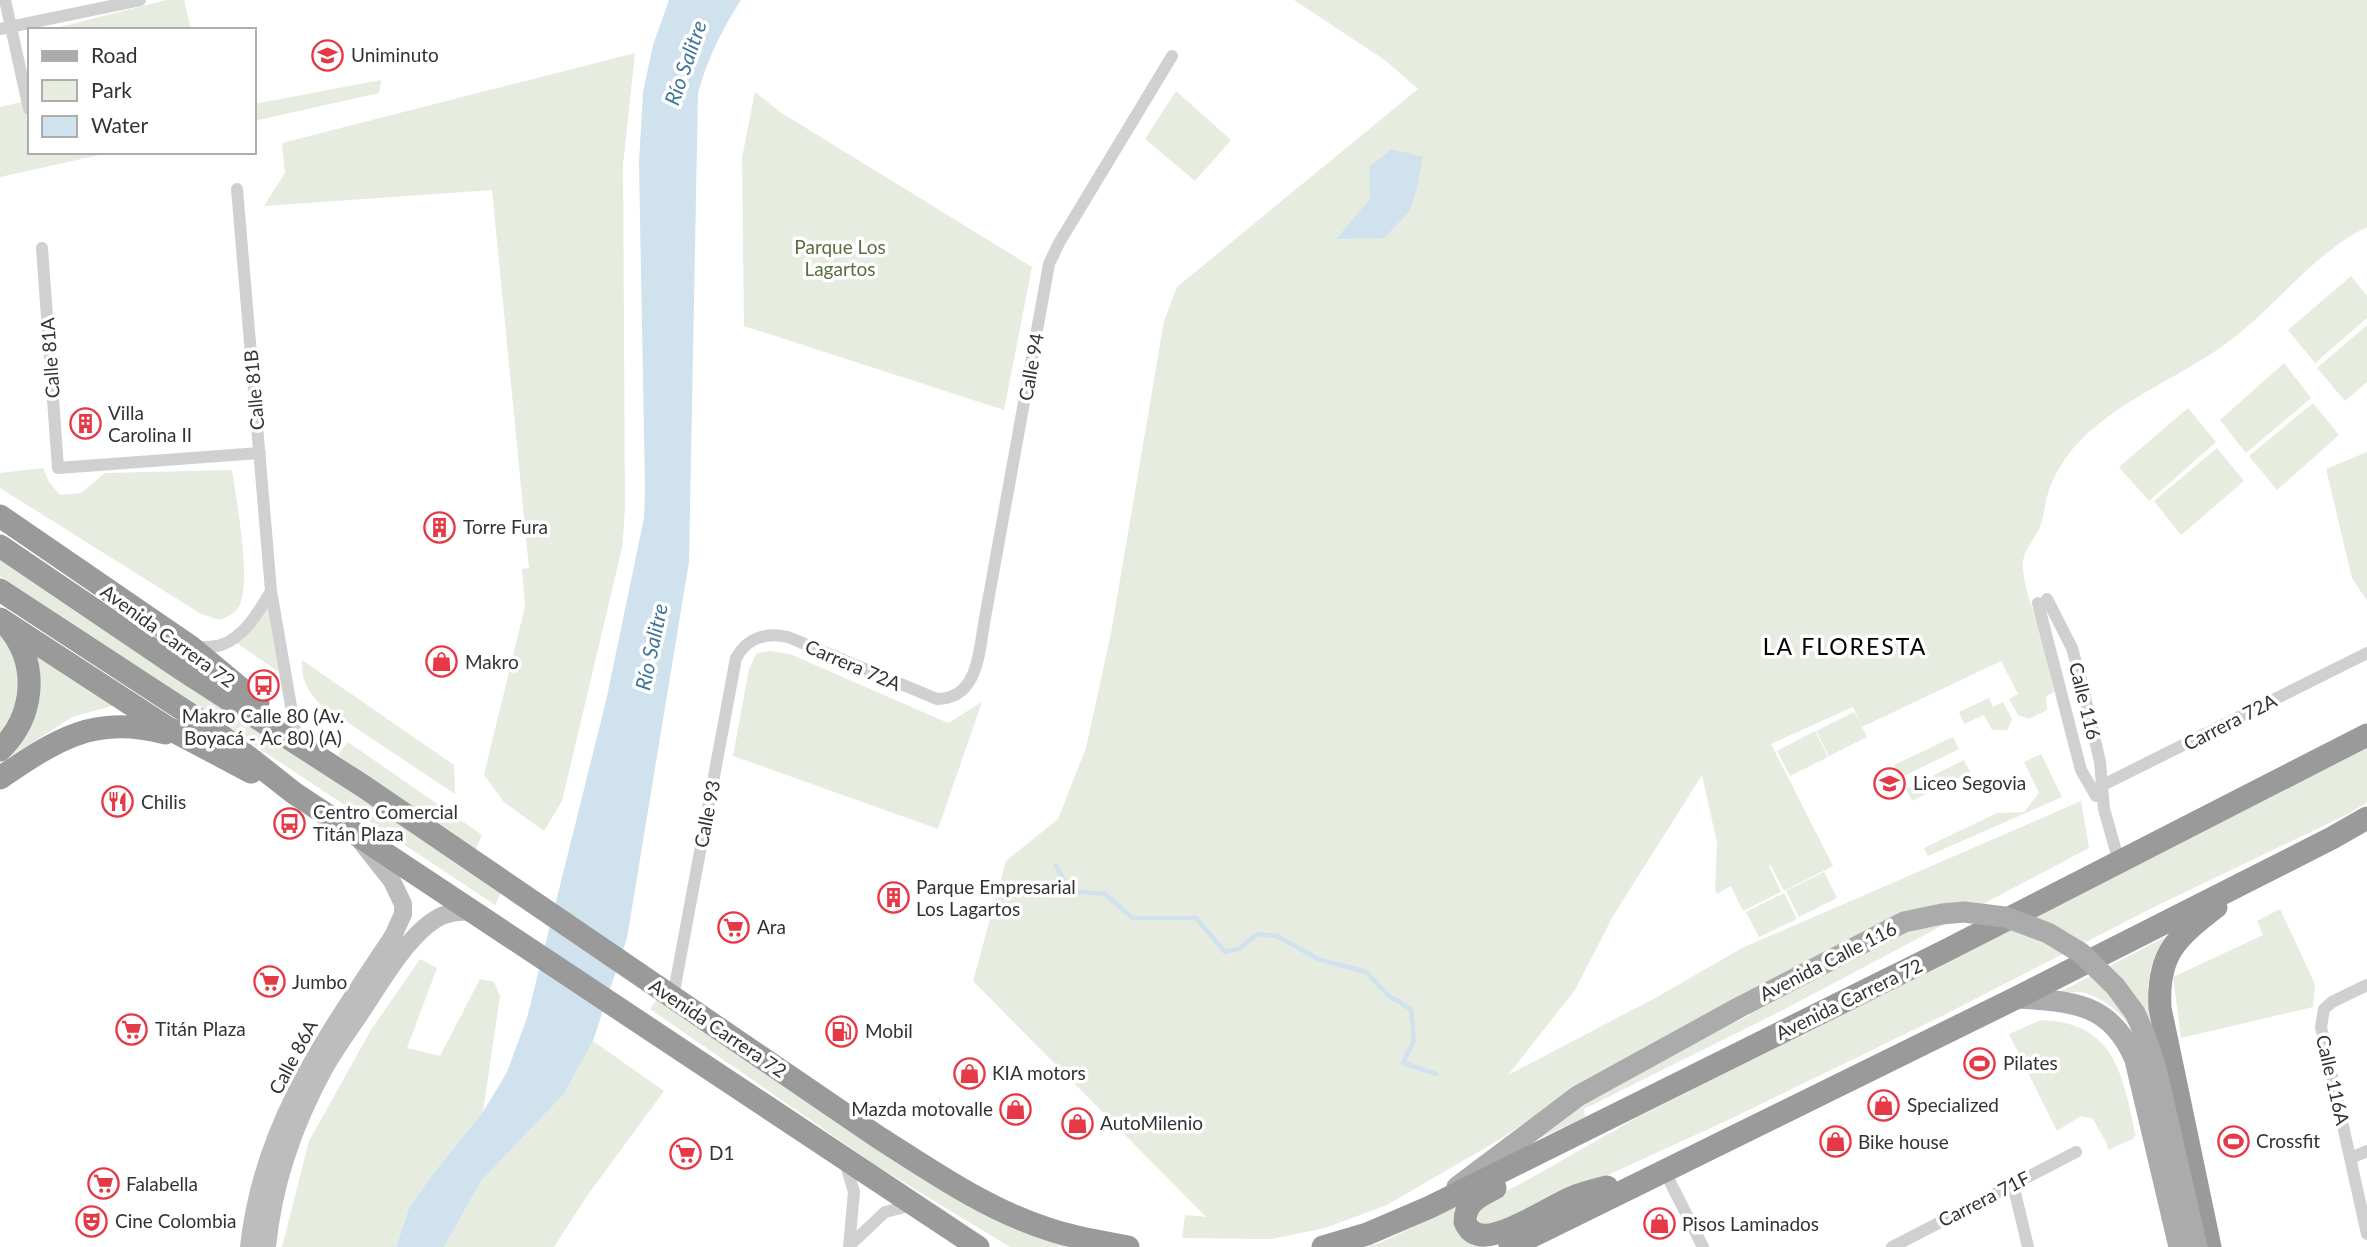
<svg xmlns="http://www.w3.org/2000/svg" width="2367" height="1247" viewBox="0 0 2367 1247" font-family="Lato,sans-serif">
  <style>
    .green { fill: #e6ecdf }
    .water { fill: #cfe2ee }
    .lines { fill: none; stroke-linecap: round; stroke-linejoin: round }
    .stream { stroke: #cfe2ee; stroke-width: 4.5 }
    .street { stroke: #d0d0d0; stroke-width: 12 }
    .secondary { stroke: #bdbdbd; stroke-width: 18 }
    .primary { stroke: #ababab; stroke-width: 21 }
    .highway { stroke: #9a9a9a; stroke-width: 23 }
    .primary-bridge { stroke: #ababab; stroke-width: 21 }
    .labels { text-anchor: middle; stroke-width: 7; stroke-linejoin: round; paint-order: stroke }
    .poi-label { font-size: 19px; fill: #333; stroke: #fff; text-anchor: start }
    .park-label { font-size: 19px; fill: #56703f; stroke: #fff }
    .street-label { font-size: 19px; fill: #333; stroke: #fff }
    .water-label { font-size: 21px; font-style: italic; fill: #3f7597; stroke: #fff }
    .quarter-label { font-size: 23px; letter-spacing: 2px; fill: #000; stroke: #fff }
  </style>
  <rect width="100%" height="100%" fill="#fff"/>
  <path class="green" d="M 166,0 L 184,0 L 191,30 L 48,30 Z
    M 1294,0 L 2367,0 L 2367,227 C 2312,254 2277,306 2228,342 C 2167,388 2075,413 2048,493 C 2045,503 2044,514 2041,524 C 2036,539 2021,551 2023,568 C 2024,588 2032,605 2038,624 C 2045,646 2049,669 2054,692 L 2046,697 L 2047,710 L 2029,719 L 2018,715 L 2009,699 L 2018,694 L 2001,661 L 1862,727 L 1867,737 L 1829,756 L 1816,731 L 1854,712 L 1862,726 L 1853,707 L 1771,744 L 1833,866 L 1784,891 L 1771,866 L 1769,866 L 1781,892 L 1743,911 L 1731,886 L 1717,894 L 1715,890 L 1717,843 L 1702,775 L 1613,916 L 1575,990 L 1508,1075 L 1659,996 L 1742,948 L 2081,801 L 2089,848 L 1783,1010 L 1584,1109 L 1585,1117 L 1521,1147 L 1574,1108 L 1631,1073 L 1750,1015 L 1741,996 L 1589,1080 L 1497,1141 L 1387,1205 L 1325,1228 L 1272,1239 L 1182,1238 L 1185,1215 L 1206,1217 L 973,981 L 1006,861 L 1058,819 L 1086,748 L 1111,633 L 1164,321 L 1177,287 L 1418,89 L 1386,61 Z
    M 635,53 L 623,165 L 625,509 L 622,548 L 562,801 L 544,831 L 504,802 L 484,775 L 525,606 L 522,569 L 529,568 L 492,190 L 264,206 L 285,173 L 282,143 Z
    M 381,80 L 379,93 L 254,121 L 254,104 Z
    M 1176,91 L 1231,140 L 1195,181 L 1145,139 Z
    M 755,92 L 780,112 L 1032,267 L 1004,410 L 744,326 L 742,158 Z
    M 30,100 L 30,152 L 113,152 L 0,177 L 0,107 Z
    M 2351,276 L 2367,296 L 2367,318 L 2315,363 L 2288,330 Z
    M 2367,325 L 2367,382 L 2345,401 L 2317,368 Z
    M 2284,363 L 2311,398 L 2246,453 L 2220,420 Z
    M 2313,403 L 2339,435 L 2277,490 L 2249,456 Z
    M 2188,408 L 2216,442 L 2149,501 L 2119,467 Z
    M 2217,448 L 2244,481 L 2181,535 L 2154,501 Z
    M 2367,452 L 2367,601 L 2352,578 L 2326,469 Z
    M 43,468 L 49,482 L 60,495 L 81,493 L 105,473 L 232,470 C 236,498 253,587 238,608 C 234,614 226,617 220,620 L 201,614 L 0,488 L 0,473 Z
    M 0,558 L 146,653 L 501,893 L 495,905 L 0,576 Z
    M 268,605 L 279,672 L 235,642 Z
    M 0,629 L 14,648 L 21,680 L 18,711 L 0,740 Z
    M 32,650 L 115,705 L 72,717 L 0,764 Z
    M 769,651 L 790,654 L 948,723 L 982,702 L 938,829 L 733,756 L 749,669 L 757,653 Z
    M 302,660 L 454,765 L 455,794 L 320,704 C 307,690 301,680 302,660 Z
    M 1989,698 L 1993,707 L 2003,702 L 2012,719 L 2007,730 L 1992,730 L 1984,715 L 1964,724 L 1959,712 Z
    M 1815,731 L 1828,757 L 1790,776 L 1777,751 Z
    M 1953,737 L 1959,749 L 1900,778 L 1894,765 Z
    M 348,742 L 482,835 L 475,851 L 338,755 Z
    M 2367,748 L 2367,802 L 2350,813 L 2156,906 L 1944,1015 L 1726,1121 L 1503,1223 L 1484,1226 L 1478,1221 L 1477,1210 L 1486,1201 L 1524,1182 L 1638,1117 Z
    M 2041,754 L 2062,797 L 1928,856 L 1924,848 L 1997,813 L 2024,812 L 2039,793 L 2024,762 Z
    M 1964,760 L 1970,772 L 1912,801 L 1906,789 Z
    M 1824,872 L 1837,898 L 1799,917 L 1786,891 Z
    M 1784,893 L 1797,919 L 1759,937 L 1746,912 Z
    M 2280,909 L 2315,984 L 2313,1007 L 2181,1038 L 2173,977 L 2263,935 L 2257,921 Z
    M 2169,935 L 2151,967 L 2148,987 L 2170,1092 C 2148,1056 2129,1006 2085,993 C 2077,991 2066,993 2058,993 Z
    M 420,959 L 437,968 L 407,1048 L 440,1056 L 480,979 L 494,982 L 500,996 L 483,1112 L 434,1173 L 409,1208 L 396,1247 L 282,1247 L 309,1141 L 371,1030 Z
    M 657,999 L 1079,1247 L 1010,1247 L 877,1166 L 650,1009 Z
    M 2041,1020 C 2050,1021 2060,1021 2069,1024 C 2120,1038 2125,1090 2136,1135 L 2133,1139 L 2108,1150 L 2107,1144 L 2093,1119 L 2081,1116 L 2057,1131 L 2009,1034 Z
    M 593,1041 L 664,1091 L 587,1196 L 554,1247 L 444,1247 L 481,1181 L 564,1094 Z
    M 1461,1204 C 1451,1232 1453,1236 1481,1246 L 1479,1247 L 1365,1247 L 1380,1243 Z"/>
  <path class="water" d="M 669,0 L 741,0 C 722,29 707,60 698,93 L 689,562 L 627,938 L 593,1041 L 564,1094 L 481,1181 L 444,1247 L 396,1247 L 409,1208 L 433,1174 L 483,1112 L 507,1072 L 527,1018 L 606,701 L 644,518 L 645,488 L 639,163 L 643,92 L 653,45 Z
    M 1392,149 L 1423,157 L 1416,192 L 1409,212 L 1384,238 L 1336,239 L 1370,199 L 1369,167 Z"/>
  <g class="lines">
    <path class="stream" d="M 1056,866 L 1070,891 L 1105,894 L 1133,918 L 1196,918 L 1225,952 L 1238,949 L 1258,934 L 1277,936 L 1318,959 L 1366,972 L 1389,996 L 1411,1009 L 1414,1041 L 1403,1063 L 1436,1074"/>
    <path class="street" d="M 5,0 L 29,109
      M 0,29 L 140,0
      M 237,189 L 271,591 L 296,735
      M 42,248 L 58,468 L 260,453
      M 2047,599 L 2072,648 L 2083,688 L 2100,762 L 2104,809 L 2119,862
      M 2038,603 L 2081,770 L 2096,796
      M 192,647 C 201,647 212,648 221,645 C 245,637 259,611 271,591
      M 2093,790 L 2367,653
      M 2367,985 L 2332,1002 L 2324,1009 L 2321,1027 L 2367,1234
      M 673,997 L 736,658 C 747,638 766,632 788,637 L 937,699 C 979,699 979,650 985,618 L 1049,264 L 1059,243 L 1172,56
      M 2351,1158 L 2367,1151
      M 845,1162 L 854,1192 L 849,1247
      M 1664,1170 L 1703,1247
      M 2013,1184 L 2028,1247
      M 850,1245 L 885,1212 L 913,1205
      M 1892,1247 L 2076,1152"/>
    <path class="secondary" d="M 249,1247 C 262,1124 327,1036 393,936 L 403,914 L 403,904 L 392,881 L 362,843
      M 267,1247 C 273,1185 294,1124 324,1069 C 338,1044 356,1021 371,997 C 387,972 411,934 436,919 C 447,912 460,912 472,911"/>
    <path class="primary" d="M 2016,998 C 2072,1001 2112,1003 2135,1060 L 2179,1247
      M 1457,1187 L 1578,1096 L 1738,1008"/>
    <path class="highway" d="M 0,516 L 191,647 L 258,703
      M 0,546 L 180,668 L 363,786 L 878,1137 C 933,1172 986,1209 1048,1229 C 1074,1238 1101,1242 1128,1247
      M 0,590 L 214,730 L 294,793 L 978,1247
      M 0,619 L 166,727 L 251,772
      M 0,750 C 35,716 39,665 9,628
      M 0,778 C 56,740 94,714 165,733
      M 1495,1188 C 1479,1196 1465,1202 1465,1222 C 1468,1229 1473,1234 1481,1235 C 1503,1238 1549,1208 1571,1198 C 1583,1193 1595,1190 1607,1187
      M 1323,1247 L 1367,1234 L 1430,1207 L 1947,950 L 2367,735
      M 1510,1247 L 2016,998 L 2332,838 L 2367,818
      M 2210,1247 L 2160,1008 C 2157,954 2176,938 2216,907"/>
    <path class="primary-bridge" d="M 1738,1008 L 1904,922 L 1942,914 L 1964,912 L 2005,917 L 2048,933 L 2081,953 L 2115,986 L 2135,1013 L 2144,1033 L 2156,1068 L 2197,1247"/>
  </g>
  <defs>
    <symbol id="university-ring" viewBox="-11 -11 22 22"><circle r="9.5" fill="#fff" stroke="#e63946" stroke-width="1.5"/><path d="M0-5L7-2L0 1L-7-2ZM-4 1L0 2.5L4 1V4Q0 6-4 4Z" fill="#e63946"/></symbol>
    <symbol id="building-ring" viewBox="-11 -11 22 22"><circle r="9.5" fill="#fff" stroke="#e63946" stroke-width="1.5"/><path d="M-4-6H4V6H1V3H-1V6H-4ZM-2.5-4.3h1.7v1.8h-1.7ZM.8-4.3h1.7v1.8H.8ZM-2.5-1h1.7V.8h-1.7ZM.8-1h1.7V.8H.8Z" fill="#e63946"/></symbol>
    <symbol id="shop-ring" viewBox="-11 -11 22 22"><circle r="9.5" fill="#fff" stroke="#e63946" stroke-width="1.5"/><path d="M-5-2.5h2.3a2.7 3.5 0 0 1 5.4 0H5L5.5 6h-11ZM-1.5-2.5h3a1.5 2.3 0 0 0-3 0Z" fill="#e63946"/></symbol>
    <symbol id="bus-ring" viewBox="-11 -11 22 22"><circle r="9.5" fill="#fff" stroke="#e63946" stroke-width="1.5"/><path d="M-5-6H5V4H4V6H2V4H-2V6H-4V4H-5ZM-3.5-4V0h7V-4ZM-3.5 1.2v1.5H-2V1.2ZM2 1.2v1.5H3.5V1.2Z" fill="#e63946"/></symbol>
    <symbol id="school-ring" viewBox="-11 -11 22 22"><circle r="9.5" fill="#fff" stroke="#e63946" stroke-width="1.5"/><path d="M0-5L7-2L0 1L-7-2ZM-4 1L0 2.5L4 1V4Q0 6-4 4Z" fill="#e63946"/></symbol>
    <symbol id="restaurant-ring" viewBox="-11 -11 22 22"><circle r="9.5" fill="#fff" stroke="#e63946" stroke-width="1.5"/><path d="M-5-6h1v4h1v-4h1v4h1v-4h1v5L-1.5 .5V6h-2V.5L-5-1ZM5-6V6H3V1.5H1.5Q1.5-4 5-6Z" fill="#e63946"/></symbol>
    <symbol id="supermarket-ring" viewBox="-11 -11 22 22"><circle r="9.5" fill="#fff" stroke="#e63946" stroke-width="1.5"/><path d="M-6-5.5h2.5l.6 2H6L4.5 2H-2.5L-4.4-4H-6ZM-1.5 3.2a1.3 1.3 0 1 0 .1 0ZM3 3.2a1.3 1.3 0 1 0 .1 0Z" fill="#e63946"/></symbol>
    <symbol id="fuel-ring" viewBox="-11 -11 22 22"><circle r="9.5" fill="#fff" stroke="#e63946" stroke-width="1.5"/><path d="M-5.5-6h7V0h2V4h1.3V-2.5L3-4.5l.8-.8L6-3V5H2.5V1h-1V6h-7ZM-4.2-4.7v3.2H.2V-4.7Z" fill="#e63946"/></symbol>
    <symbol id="stadium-ring" viewBox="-11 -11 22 22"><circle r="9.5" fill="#fff" stroke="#e63946" stroke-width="1.5"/><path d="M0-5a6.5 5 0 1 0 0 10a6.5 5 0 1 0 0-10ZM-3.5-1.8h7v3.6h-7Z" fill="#e63946"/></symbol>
    <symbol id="theatre-ring" viewBox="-11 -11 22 22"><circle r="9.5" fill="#fff" stroke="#e63946" stroke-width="1.5"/><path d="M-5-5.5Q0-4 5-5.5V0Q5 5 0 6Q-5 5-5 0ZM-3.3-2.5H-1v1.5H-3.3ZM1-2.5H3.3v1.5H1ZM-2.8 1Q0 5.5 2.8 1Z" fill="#e63946"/></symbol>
  </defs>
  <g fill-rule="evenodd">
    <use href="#university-ring" x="310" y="38" width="35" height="35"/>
    <use href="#building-ring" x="68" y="406" width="35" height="35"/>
    <use href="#building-ring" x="422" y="510" width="35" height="35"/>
    <use href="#shop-ring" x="424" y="644" width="35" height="35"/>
    <use href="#bus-ring" x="246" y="668" width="35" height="35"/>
    <use href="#school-ring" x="1872" y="766" width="35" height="35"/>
    <use href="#restaurant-ring" x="100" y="784" width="35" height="35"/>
    <use href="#bus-ring" x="272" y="806" width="35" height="35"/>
    <use href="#building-ring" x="876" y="880" width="35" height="35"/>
    <use href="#supermarket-ring" x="716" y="910" width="35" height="35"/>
    <use href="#supermarket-ring" x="252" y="964" width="35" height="35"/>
    <use href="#supermarket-ring" x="114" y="1012" width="35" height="35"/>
    <use href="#fuel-ring" x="824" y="1014" width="35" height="35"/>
    <use href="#stadium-ring" x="1962" y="1046" width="35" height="35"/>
    <use href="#shop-ring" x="952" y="1056" width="35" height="35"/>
    <use href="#shop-ring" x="1866" y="1088" width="35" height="35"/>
    <use href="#shop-ring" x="998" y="1092" width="35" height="35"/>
    <use href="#shop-ring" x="1060" y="1106" width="35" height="35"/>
    <use href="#stadium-ring" x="2216" y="1124" width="35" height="35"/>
    <use href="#shop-ring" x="1818" y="1124" width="35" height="35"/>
    <use href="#supermarket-ring" x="668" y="1136" width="35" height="35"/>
    <use href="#supermarket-ring" x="86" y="1166" width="35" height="35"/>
    <use href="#theatre-ring" x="74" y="1204" width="35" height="35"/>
    <use href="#shop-ring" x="1642" y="1206" width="35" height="35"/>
  </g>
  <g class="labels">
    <g class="poi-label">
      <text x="351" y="62">Uniminuto</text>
      <text x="108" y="420">Villa<tspan x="108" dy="22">Carolina II</tspan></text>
      <text x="463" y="534">Torre Fura</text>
      <text x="465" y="669">Makro</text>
      <text x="263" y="723" text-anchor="middle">Makro Calle 80 (Av.<tspan x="263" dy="22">Boyacá - Ac 80) (A)</tspan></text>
      <text x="1913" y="790">Liceo Segovia</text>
      <text x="141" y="809">Chilis</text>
      <text x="313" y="819">Centro Comercial<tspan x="313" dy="22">Titán Plaza</tspan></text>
      <text x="916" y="894">Parque Empresarial<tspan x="916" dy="22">Los Lagartos</tspan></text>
      <text x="757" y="934">Ara</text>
      <text x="292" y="989">Jumbo</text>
      <text x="155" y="1036">Titán Plaza</text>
      <text x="865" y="1038">Mobil</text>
      <text x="2003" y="1070">Pilates</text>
      <text x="992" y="1080">KIA motors</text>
      <text x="1907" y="1112">Specialized</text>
      <text x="993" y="1116" text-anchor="end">Mazda motovalle</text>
      <text x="1100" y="1130">AutoMilenio</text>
      <text x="2256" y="1148">Crossfit</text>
      <text x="1858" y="1149">Bike house</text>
      <text x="709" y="1160">D1</text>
      <text x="126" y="1191">Falabella</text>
      <text x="115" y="1228">Cine Colombia</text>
      <text x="1682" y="1231">Pisos Laminados</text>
    </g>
    <g class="park-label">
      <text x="840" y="254">Parque Los<tspan x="840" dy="22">Lagartos</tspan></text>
    </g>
    <g class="street-label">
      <text transform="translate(50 358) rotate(-94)" y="7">Calle 81A</text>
      <text transform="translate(1031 367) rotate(-80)" y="7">Calle 94</text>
      <text transform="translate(254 390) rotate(-95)" y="7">Calle 81B</text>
      <text transform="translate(168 636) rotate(36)" y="7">Avenida Carrera 72</text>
      <text transform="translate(853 665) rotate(23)" y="7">Carrera 72A</text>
      <text transform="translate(2085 701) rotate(76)" y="7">Calle 116</text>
      <text transform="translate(2230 722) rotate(-27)" y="7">Carrera 72A</text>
      <text transform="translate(707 814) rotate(-79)" y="7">Calle 93</text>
      <text transform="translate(1828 961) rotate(-27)" y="7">Avenida Calle 116</text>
      <text transform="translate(1849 999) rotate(-26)" y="7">Avenida Carrera 72</text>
      <text transform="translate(718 1028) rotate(34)" y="7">Avenida Carrera 72</text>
      <text transform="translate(293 1057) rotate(-62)" y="7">Calle 86A</text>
      <text transform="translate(2333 1080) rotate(77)" y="7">Calle 116A</text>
      <text transform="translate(1984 1199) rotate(-27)" y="7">Carrera 71F</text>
    </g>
    <g class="water-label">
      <text transform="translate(686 63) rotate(-71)" y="7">Río Salitre</text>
      <text transform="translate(652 647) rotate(-78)" y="7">Río Salitre</text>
    </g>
    <g class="quarter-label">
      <text x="1845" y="655">LA FLORESTA</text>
    </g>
  </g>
  <rect x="28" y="28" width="228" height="126" fill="#ffffff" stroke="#adadad" stroke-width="2"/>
  <rect x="42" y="51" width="35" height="10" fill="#ababab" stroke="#adadad" stroke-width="2"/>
  <text x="91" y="63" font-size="21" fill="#333333">Road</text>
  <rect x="42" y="80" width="35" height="21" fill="#e6ecdf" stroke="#adadad" stroke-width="2"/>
  <text x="91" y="98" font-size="21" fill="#333333">Park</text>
  <rect x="42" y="116" width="35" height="21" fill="#cfe2ee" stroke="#adadad" stroke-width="2"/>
  <text x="91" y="133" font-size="21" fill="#333333">Water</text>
</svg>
